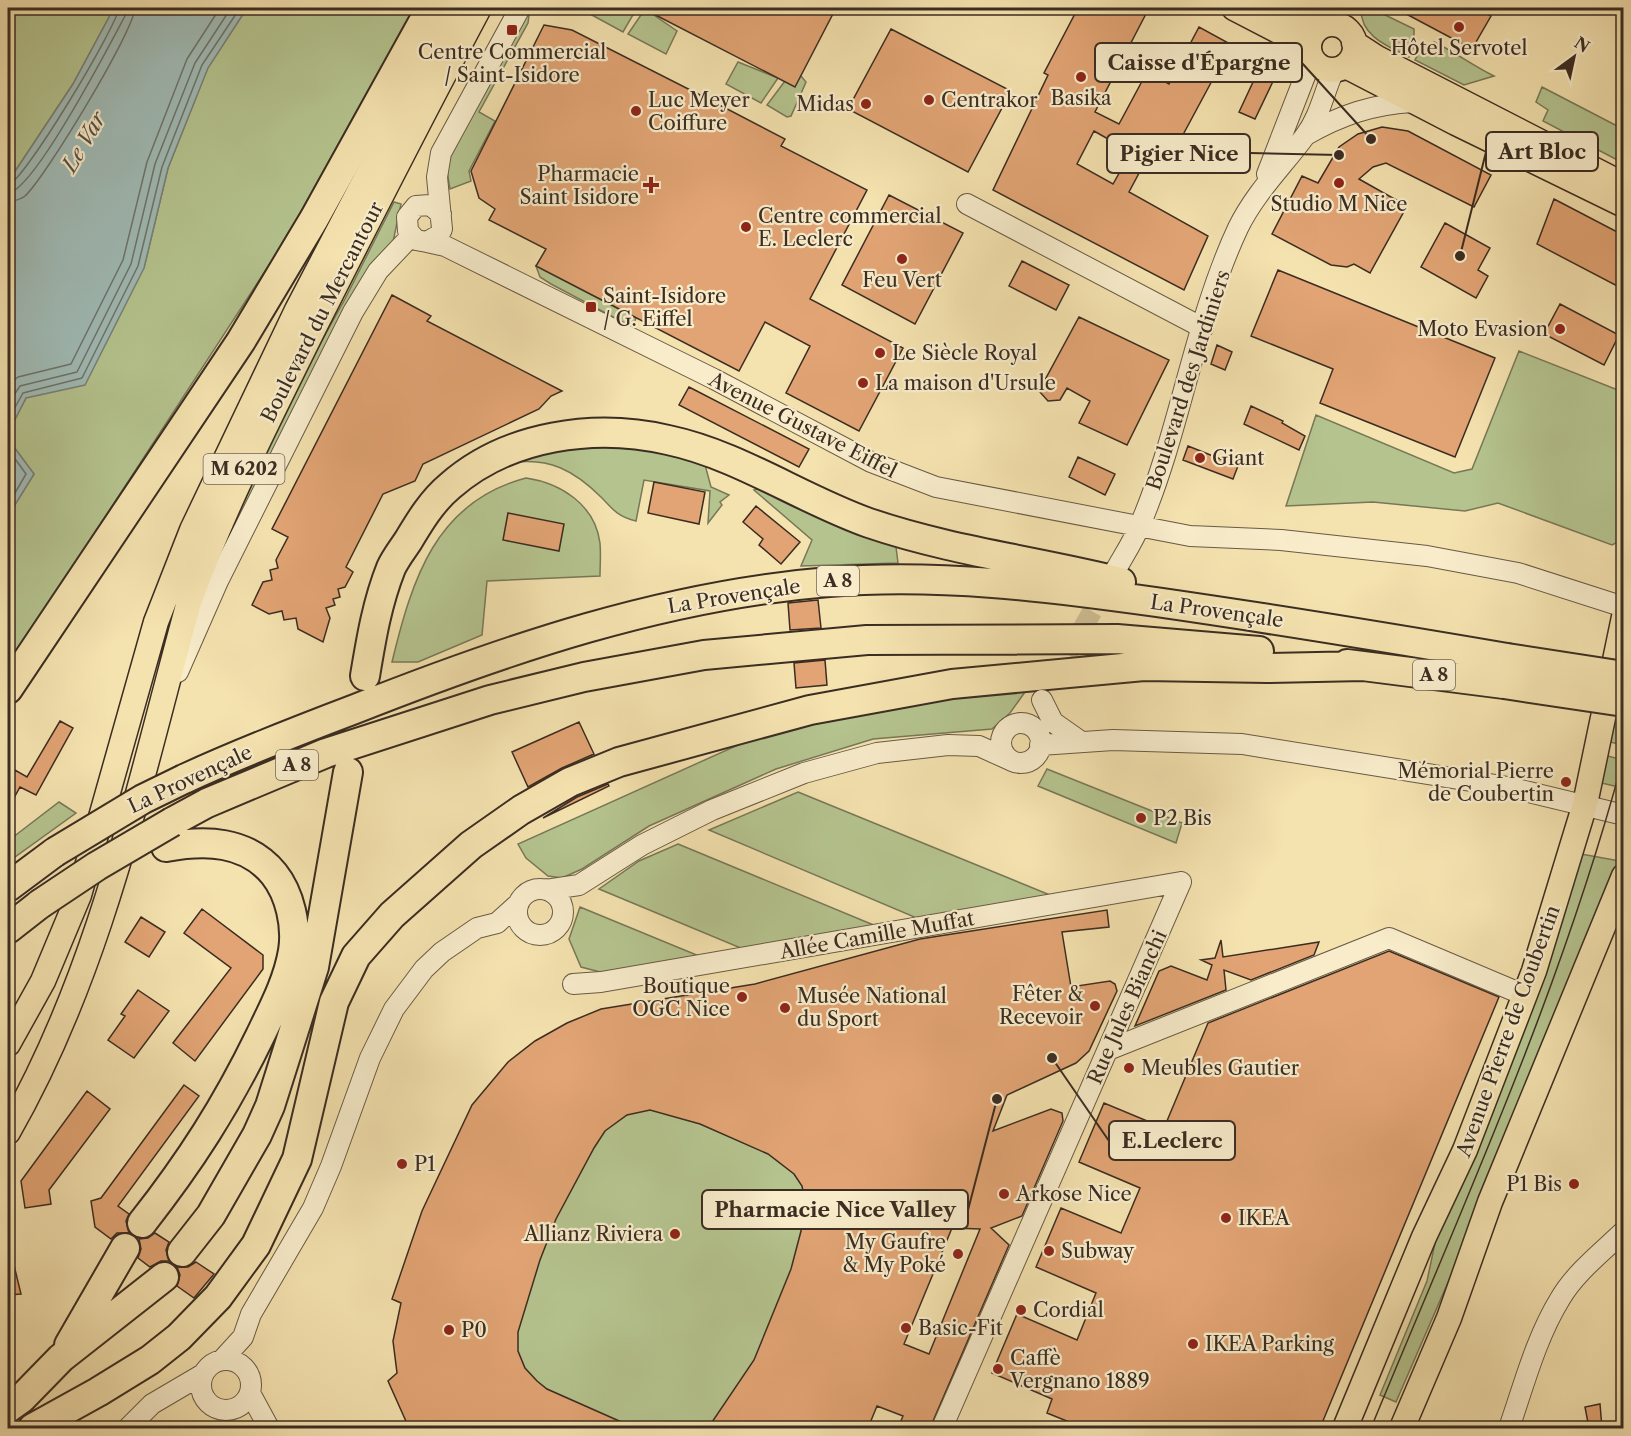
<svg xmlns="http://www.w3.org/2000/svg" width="1631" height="1436" viewBox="0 0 1631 1436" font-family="'Libre Caslon Text',serif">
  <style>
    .green { fill: #b5c48f; stroke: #787858; stroke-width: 1.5 }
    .water { fill: #a0bbb6; stroke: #78827b; stroke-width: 1.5 }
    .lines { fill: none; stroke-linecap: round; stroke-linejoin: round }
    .shore { stroke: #6e746c; stroke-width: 1.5 }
    .building { fill: #e2a474; stroke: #3b2d22; stroke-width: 1.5; fill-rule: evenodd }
    .minor-tunnel { stroke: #cfbe93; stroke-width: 20; stroke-dasharray: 20 10; stroke-linecap: butt }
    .minor-casing { stroke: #695a45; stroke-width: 22 }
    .major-casing { stroke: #3b2d22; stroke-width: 27 }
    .highway-casing { stroke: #3b2d22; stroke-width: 32 }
    .minor { stroke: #f8eccb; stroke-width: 20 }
    .major { stroke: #f4e2af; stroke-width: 24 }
    .highway { stroke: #f4e2af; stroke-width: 28 }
    .tram { stroke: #3b2d22; stroke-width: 1.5 }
    .highway-bridge-casing { stroke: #3b2d22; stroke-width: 32; stroke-linecap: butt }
    .highway-bridge { stroke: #f4e2af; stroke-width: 28 }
    .poi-dot { fill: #8f2418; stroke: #f8eccb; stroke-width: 2 }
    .labels { text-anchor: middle; stroke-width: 4.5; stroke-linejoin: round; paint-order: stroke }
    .shield { fill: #f8eccb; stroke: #746655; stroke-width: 1.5 }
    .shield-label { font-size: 18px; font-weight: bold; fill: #3b2d22 }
    .poi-label { font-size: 20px; fill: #3b2d22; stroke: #f8eccb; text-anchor: start }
    .street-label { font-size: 20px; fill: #3b2d22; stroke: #f8eccb }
    .water-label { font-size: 21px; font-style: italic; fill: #545047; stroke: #f8eccb }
    .leader { fill: none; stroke: #3b2d22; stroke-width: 2 }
    .callout-dot { fill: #3b2d22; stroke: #f8eccb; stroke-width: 2 }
    .callout { fill: #f8eccb; stroke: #3b2d22; stroke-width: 2 }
    .callout-label { font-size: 21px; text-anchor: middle; font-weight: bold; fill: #3b2d22 }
  </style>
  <rect width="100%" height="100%" fill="#f4e2af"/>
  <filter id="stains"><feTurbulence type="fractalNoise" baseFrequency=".00333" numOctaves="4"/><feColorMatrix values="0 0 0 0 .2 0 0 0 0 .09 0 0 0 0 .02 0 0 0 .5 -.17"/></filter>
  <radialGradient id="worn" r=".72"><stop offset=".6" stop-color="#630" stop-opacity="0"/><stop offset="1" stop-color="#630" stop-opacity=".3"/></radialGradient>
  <path class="green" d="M 8,8 L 114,8 L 73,84 L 8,182 Z
    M 247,8 L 417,8 L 316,193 L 8,666 L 8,516 L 34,474 L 8,439 L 8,433 L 26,398 L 144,268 L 168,168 L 208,67 Z
    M 525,8 L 530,8 L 528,23 L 479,112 L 495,121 L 469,171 L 471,181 L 450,189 L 447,171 L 449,157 Z
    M 579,8 L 637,8 L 623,32 Z
    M 1361,8 L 1371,8 L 1414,29 L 1414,46 L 1409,57 C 1387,46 1360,36 1361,8 Z
    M 645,9 L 677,31 L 666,54 L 628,34 Z
    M 1434,42 C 1455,52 1472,65 1494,76 L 1464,85 L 1415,60 L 1421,49 Z
    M 738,62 L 778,78 L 761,103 L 726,84 Z
    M 801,76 L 806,82 L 791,116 L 787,117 L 767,105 L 785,81 Z
    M 1542,87 L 1623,129 L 1623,163 L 1543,121 L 1548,110 L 1536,102 Z
    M 394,202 L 401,204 L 393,242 L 205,597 L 206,580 L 274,427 L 345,299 Z
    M 536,266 L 636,318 L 634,323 L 628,325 L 551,284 L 540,277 Z
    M 1519,351 L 1623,392 L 1622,540 L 1612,545 L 1498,503 L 1465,511 L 1373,502 L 1286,506 L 1316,415 L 1454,473 L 1472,469 Z
    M 608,442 L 704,461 L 711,487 L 729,495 L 720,502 L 722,505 L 708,523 L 710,491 L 644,480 L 636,521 C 619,517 613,510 602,498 C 574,470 549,457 510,463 L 521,454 Z
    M 526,478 C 560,483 595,504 600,543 C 601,554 600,566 600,576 L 487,581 L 482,635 L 418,662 L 392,662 C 412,580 435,502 526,478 Z
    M 768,486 L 895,539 L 898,563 L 801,566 L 812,540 L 754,490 Z
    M 1623,652 L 1623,745 L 1606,741 Z
    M 1030,685 L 1010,713 L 992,729 L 873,739 L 776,769 L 649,826 L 582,869 L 562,878 L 548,876 L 526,858 L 518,844 L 758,736 L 850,710 Z
    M 1604,755 L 1623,760 L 1623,788 L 1597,782 Z
    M 1047,769 L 1182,823 L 1176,843 L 1038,786 Z
    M 798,792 L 1050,895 L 919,919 L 709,830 Z
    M 59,802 L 76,813 L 8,862 L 8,841 Z
    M 678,844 L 876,926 L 743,949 L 599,889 L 639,861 Z
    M 1581,854 L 1620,861 L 1472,1227 L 1396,1402 L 1380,1395 L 1427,1281 L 1439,1224 L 1472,1160 L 1517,1049 Z
    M 580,907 L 699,956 L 604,973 L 581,967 L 569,939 Z
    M 807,1079 L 825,1411 L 816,1428 L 459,1428 L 451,1421 L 509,1119 Z"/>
  <path class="water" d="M 114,8 L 247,8 L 208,68 L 168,168 L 144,268 L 85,385 L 26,398 L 8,433 L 8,182 L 73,84 Z
    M 8,439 L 34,474 L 8,516 Z"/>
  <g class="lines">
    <path class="shore" d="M 8,185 C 23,183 116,28 119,8
      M 8,193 C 34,191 110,44 125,16 L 126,8
      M 8,202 C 14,201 20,200 25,196 C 45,178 134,31 135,8
      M 8,385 L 18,377 L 71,364 L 123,260 L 147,162 L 187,59 L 220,8
      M 8,404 L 20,386 L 77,372 L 131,264 L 155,164 L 195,63 L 231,8
      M 8,420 L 23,393 L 82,378 L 138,266 L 162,167 L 202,65 L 240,8
      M 8,449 L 26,474 L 8,505"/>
  </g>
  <path class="building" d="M 642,8 L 836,8 L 795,87 Z
    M 1078,8 L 1149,8 L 1095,112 L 1119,124 L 1147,72 L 1169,84 L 1199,27 L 1232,45 L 1229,50 L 1277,73 L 1255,119 L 1239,112 L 1253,82 L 1220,66 L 1171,157 L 1153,147 L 1129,192 L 1208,236 L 1184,290 L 993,190 L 1048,75 L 1044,73 ZM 1094,131 L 1131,152 L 1113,184 L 1077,164 Z
    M 1395,8 L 1486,8 L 1484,12 L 1491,16 L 1472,49 Z
    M 544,25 L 572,30 L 710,100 L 785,139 L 781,146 L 867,190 L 810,299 L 903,348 L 859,431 L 786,393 L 810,346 L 765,322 L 739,371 L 536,266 L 546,249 L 489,220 L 495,209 L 479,198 L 471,171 Z
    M 891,29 L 1011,91 L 968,172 L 848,109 Z
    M 1382,127 L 1408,131 L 1491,175 L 1474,207 L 1386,163 L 1373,167 L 1359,179 L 1407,206 L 1370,273 L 1354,264 L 1347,267 L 1331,265 L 1272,234 L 1302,176 L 1318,183 L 1339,147 L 1358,134 Z
    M 889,195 L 963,233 L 915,324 L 842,285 Z
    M 1554,199 L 1623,235 L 1623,289 L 1537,244 Z
    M 1445,223 L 1490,248 L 1478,270 L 1488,276 L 1476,298 L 1421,267 Z
    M 1022,261 L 1069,285 L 1056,310 L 1009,286 Z
    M 1278,270 L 1495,358 L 1455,457 L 1320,403 L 1333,369 L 1251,336 Z
    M 392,295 L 431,316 L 427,321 L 562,391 L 551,396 L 539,409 L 423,464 L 415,481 L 383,494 L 346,567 L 353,572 L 345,587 L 338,589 L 340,597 L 333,599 L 335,605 L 326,608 L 330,618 L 323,642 L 298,629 L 296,618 L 284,620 L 282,611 L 269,614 L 252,605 L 263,582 L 272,580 L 270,570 L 278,568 L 276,560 L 288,537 L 272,529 Z
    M 1560,304 L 1619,335 L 1604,365 L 1544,334 Z
    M 1079,317 L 1169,360 L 1127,445 L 1079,423 L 1090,401 L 1067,388 L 1060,400 L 1048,401 L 1039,391 Z
    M 1217,345 L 1232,352 L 1225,370 L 1211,364 Z
    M 689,387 L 809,449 L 799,467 L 679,405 Z
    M 1251,406 L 1283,421 L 1282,423 L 1305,436 L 1299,450 L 1244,424 Z
    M 1188,446 L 1238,466 L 1233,479 L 1183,460 Z
    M 1078,457 L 1115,474 L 1105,495 L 1069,477 Z
    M 654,482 L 705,492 L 699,524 L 648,513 Z
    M 756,506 L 800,542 L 781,564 L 759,545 L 763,539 L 743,522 Z
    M 508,513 L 564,524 L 559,551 L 503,540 Z
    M 818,600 L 821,628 L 790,630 L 788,603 Z
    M 825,660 L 827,685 L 796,688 L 794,663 Z
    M 60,721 L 73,728 L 36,795 L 20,787 L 8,809 L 8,785 L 15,770 L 27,777 Z
    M 579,722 L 594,754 L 562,768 L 528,787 L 512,752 Z
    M 608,784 L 609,786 L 543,818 L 577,797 Z
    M 202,909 L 263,955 L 263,969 L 195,1061 L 173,1043 L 231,968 L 184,933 Z
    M 1107,910 L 1109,927 L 1062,932 L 1071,987 L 1110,981 L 1115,984 L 1117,991 L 1089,1051 L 1076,1063 L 1007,1095 L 993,1131 L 1051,1109 L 1062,1113 L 1063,1121 L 1022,1216 L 991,1228 L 1009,1245 L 930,1428 L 898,1428 L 903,1416 L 877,1406 L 868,1428 L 708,1428 L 754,1360 L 791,1269 L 801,1231 L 804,1196 L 802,1186 L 794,1174 L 768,1154 L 700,1124 L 650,1110 L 627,1115 L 605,1131 L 594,1148 L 556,1219 L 540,1260 L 518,1332 L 518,1351 L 525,1368 L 537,1381 L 547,1389 L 635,1428 L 409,1428 L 388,1381 L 397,1373 L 393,1341 L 401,1303 L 392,1299 L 422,1211 L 472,1105 L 508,1062 L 535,1041 L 567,1023 L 601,1009 L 755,984 L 920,939 ZM 952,1228 L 980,1229 L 929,1354 L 904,1344 Z
    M 141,917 L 165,932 L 149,957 L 125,942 Z
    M 1221,940 L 1223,957 L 1319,942 L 1314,955 L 1251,980 L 1224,970 L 1226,990 L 1135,1026 L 1159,971 L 1171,966 L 1207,980 L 1212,965 L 1201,960 L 1215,958 Z
    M 1389,951 L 1499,997 L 1320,1428 L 1084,1428 L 1047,1413 L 1052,1399 L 992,1373 L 1017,1314 L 1077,1340 L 1096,1293 L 1036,1267 L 1061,1208 L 1121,1233 L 1140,1188 L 1079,1162 L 1104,1103 L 1164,1128 L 1208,1023 Z
    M 138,990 L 169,1011 L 134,1058 L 108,1040 L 125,1016 L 121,1014 Z
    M 184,1085 L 199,1096 L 118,1206 L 129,1214 L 126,1221 L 129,1233 L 117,1233 L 111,1239 L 95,1227 L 91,1201 L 101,1198 Z
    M 87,1091 L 110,1109 L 49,1190 L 51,1204 L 25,1208 L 21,1181 Z
    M 155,1233 L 169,1242 L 166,1250 L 169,1261 L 161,1261 L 150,1267 L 138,1258 L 141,1249 L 139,1239 L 148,1238 Z
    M 12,1257 L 21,1294 L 8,1295 L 8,1258 Z
    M 196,1262 L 214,1274 L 194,1298 L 177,1286 L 180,1275 L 177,1267 L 188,1267 Z
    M 1600,1404 L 1602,1428 L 1589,1428 L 1585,1407 Z"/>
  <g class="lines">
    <path class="minor-tunnel" d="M 1053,681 L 1106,587"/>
    <defs>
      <path id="minor" d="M 1306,135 C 1341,115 1373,104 1414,102
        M 1267,174 L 1312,58
        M 967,204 L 1203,328
        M 441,214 L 430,205 L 416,206 L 407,217 L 408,231 L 416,240 L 427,242 L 439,235 L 442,229 L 437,177 L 441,153 L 520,8
        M 427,242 L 445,246 L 714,379 L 871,462 L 936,487 L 1190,536 L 1281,540 L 1427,556 L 1518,573 L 1624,607
        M 1114,573 C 1122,558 1133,542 1140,525 C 1181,429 1194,322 1238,228 C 1255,193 1282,167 1305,136 C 1320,116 1324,92 1334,70
        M 178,672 L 218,581 L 353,312 L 378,271 L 411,236
        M 1042,700 L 1053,722 L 1080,741
        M1001 743a20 20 0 1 1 40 0a20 20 0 1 1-40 0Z
        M 1040,745 L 1113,740 L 1242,744 L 1508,787 L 1624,815
        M517 912a23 23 0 1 1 46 0a23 23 0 1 1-46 0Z
        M 546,890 L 579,885 L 642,845 L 712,810 L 804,773 L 877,753 L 948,745 L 979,746 L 1010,760
        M 573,984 L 601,982 L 1181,882
        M 1108,1050 L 1389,938 L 1517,992
        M201 1385a25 25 0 1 1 50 0a25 25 0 1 1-50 0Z
        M 222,1360 L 243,1337 L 251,1314 L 313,1208 L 331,1166 L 370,1058 L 394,1009 L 424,969 L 442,952 L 477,928 L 497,923 L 519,903
        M 250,1393 L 269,1428
        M 128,1428 L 152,1404 L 203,1374
        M 942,1428 L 1181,882
        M 1509,1428 C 1524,1385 1536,1338 1560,1299 C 1575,1273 1602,1252 1624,1231"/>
      <path id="major" d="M 1234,8 L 1309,47
        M 1271,8 L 1319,28
        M1309 47a23 23 0 1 1 46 0a23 23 0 1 1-46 0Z
        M 416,41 L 430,8
        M 1354,43 L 1377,58 L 1624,185
        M 1346,66 L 1456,123 L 1624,205
        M 8,1044 L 43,981 L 79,895 L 156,622 L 192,530 L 297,310 L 455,8
        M 8,1132 C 102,968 139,783 189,602 C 224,507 270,417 315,326 C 369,219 423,113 479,8
        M 1345,1428 L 1424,1237 L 1465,1150 L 1534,971 L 1585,804 L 1624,617
        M 1402,1428 L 1449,1318 L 1490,1202 L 1624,876"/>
      <path id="highway" d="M 1347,664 L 1504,684
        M 365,676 C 371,640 377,603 391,568 C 395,559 402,550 408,541 C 420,521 432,501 450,486 C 508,435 595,423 668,440 C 739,455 801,499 869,523 C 951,551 1037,561 1121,582
        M 8,689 L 241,341 L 314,219 L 422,24
        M 184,779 C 240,753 297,731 355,709 C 507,649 665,595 829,582 C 938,573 1048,587 1156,602 C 1274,619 1390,638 1507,658
        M 172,822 L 207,803 L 326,753 L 490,700 L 584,677 L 704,655 L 867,640 L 1117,639 L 1259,651
        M 8,887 L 55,852
        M 8,929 L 40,904
        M 142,1223 C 190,1162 226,1106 260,1036 C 273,1009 288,981 293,951 C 297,926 290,894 274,874 C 246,840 205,840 166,847
        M 182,1252 L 211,1215 L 257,1135 L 270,1106 L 314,967 L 348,772
        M 69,1345 L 125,1248
        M 8,1408 L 22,1398 L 61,1358 L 164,1277
        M 33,1428 L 98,1392 L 150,1360 L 179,1337 L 218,1297 L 256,1245 L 297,1159 L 334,1002 L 356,956 L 392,915 L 471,845 L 521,810 L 570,782 L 619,762 L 810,710 L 952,684 L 1144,666 L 1267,668 L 1364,666"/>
    </defs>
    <use href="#minor" class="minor-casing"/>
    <use href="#major" class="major-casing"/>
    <use href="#highway" class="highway-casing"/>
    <use href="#minor" class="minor"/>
    <use href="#major" class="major"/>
    <use href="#highway" class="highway"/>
    <path class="tram" d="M 1371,1428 C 1462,1207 1563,987 1624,755"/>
    <defs>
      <path id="highway-bridge" d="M 1507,658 L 1624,676
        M 1504,684 L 1624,702
        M 55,852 L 143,799 L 184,779
        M 40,904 L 97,866 L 172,822"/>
    </defs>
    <use href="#highway-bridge" class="highway-bridge-casing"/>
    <use href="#highway-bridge" class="highway-bridge"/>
  </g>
  <g class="poi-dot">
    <circle cx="1459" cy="27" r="6"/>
    <rect x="506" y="24" width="12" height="12" rx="3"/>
    <circle cx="1081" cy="77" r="6"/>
    <circle cx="929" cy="100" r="6"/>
    <circle cx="866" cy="104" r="6"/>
    <circle cx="636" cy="111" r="6"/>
    <circle cx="1339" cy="183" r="6"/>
    <path d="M648 176h6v6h6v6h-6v6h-6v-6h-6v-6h6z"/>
    <circle cx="746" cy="227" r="6"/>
    <circle cx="902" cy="259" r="6"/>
    <rect x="585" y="301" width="12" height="12" rx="3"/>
    <circle cx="1560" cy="329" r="6"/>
    <circle cx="880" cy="353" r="6"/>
    <circle cx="863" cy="383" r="6"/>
    <circle cx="1200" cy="458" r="6"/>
    <circle cx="1566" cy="782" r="6"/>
    <circle cx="1141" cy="818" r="6"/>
    <circle cx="742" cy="997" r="6"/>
    <circle cx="1095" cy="1006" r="6"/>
    <circle cx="785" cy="1008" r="6"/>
    <circle cx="1129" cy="1068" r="6"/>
    <circle cx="402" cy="1164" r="6"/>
    <circle cx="1574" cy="1184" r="6"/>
    <circle cx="1004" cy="1194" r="6"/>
    <circle cx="1226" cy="1218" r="6"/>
    <circle cx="675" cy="1234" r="6"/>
    <circle cx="1049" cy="1251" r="6"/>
    <circle cx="958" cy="1254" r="6"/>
    <circle cx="1021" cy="1310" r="6"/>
    <circle cx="906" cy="1328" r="6"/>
    <circle cx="449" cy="1330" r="6"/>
    <circle cx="1193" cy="1344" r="6"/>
    <circle cx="998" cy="1369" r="6"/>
  </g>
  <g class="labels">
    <g class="shield">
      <rect x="203.5" y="454" width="81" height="30" rx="4.5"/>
      <rect x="817" y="566" width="42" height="30" rx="4.5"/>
      <rect x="1413" y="660" width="42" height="30" rx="4.5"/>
      <rect x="276" y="750" width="42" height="30" rx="4.5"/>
    </g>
    <g class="shield-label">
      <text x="244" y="475">M 6202</text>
      <text x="838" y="587">A 8</text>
      <text x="1434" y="681">A 8</text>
      <text x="297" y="771">A 8</text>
    </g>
    <g class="poi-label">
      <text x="1459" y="55" text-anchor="middle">Hôtel Servotel</text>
      <text x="512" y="59" text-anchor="middle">Centre Commercial<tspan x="512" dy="23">/ Saint-Isidore</tspan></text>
      <text x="1081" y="105" text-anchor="middle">Basika</text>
      <text x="648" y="107">Luc Meyer<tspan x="648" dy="23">Coiffure</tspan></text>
      <text x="941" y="107">Centrakor</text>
      <text x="854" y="111" text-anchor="end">Midas</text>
      <text x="639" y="181" text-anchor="end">Pharmacie<tspan x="639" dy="23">Saint Isidore</tspan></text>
      <text x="1339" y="211" text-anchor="middle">Studio M Nice</text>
      <text x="758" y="223">Centre commercial<tspan x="758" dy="23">E. Leclerc</tspan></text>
      <text x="902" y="287" text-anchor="middle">Feu Vert</text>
      <text x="603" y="303">Saint-Isidore<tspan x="603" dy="23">/ G. Eiffel</tspan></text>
      <text x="1548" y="336" text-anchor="end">Moto Evasion</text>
      <text x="892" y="360">Le Siècle Royal</text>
      <text x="875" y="390">La maison d'Ursule</text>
      <text x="1212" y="465">Giant</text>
      <text x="1554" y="778" text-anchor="end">Mémorial Pierre<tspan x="1554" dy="23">de Coubertin</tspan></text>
      <text x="1153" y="825">P2 Bis</text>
      <text x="730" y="993" text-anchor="end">Boutique<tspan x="730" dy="23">OGC Nice</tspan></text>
      <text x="1083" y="1001" text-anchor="end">Fêter &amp;<tspan x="1083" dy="23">Recevoir</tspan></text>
      <text x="797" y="1003">Musée National<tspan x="797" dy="23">du Sport</tspan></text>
      <text x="1141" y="1075">Meubles Gautier</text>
      <text x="414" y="1171">P1</text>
      <text x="1562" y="1191" text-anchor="end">P1 Bis</text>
      <text x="1016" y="1201">Arkose Nice</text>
      <text x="1238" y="1225">IKEA</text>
      <text x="663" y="1241" text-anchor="end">Allianz Riviera</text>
      <text x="946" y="1249" text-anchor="end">My Gaufre<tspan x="946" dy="23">&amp; My Poké</tspan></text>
      <text x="1061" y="1258">Subway</text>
      <text x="1033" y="1317">Cordial</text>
      <text x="918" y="1335">Basic-Fit</text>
      <text x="461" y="1337">P0</text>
      <text x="1205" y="1351">IKEA Parking</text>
      <text x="1010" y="1365">Caffè<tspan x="1010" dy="23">Vergnano 1889</tspan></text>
    </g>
    <g class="street-label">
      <text transform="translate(322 312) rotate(-63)" y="7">Boulevard du Mercantour</text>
      <text transform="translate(1188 380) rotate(-72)" y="7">Boulevard des Jardiniers</text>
      <text transform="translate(803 425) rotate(27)" y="7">Avenue Gustave Eiffel</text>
      <text transform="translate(734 596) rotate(-9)" y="7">La Provençale</text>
      <text transform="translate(1217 611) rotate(8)" y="7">La Provençale</text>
      <text transform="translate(190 779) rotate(-25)" y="7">La Provençale</text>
      <text transform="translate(877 935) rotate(-10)" y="7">Allée Camille Muffat</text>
      <text transform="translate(1127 1007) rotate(-66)" y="7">Rue Jules Bianchi</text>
      <text transform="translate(1508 1031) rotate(-70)" y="7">Avenue Pierre de Coubertin</text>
    </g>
    <g class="water-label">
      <text transform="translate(84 142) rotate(-60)" y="7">Le Var</text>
    </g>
  </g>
  <path class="leader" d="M1371 139L1302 63M1460 256L1486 152M1339 155L1250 153M1052 1058L1109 1141M997 1099L968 1210"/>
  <g class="callout-dot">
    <circle cx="1371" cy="139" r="6"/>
    <circle cx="1460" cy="256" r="6"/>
    <circle cx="1339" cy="155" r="6"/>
    <circle cx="1052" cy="1058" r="6"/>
    <circle cx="997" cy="1099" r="6"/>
  </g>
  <g class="callout">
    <rect x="1095" y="43" width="207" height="39" rx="6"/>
    <rect x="1486" y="132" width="112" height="39" rx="6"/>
    <rect x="1107" y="134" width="143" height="39" rx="6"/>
    <rect x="1109" y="1121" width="126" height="39" rx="6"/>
    <rect x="702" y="1190" width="266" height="39" rx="6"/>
  </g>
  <g class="callout-label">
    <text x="1199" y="70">Caisse d'Épargne</text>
    <text x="1542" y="159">Art Bloc</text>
    <text x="1179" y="161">Pigier Nice</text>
    <text x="1172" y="1148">E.Leclerc</text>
    <text x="835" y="1217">Pharmacie Nice Valley</text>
  </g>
  <rect width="1631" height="1436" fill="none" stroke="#f4e2af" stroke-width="30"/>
  <rect x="9" y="9" width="1613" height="1418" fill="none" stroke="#3b2d22" stroke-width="3"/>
  <rect x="15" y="15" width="1601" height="1406" fill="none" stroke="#3b2d22" stroke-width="1.5"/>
  <g transform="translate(1574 57) rotate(33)" stroke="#f8eccb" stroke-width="4.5" paint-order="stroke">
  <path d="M0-4.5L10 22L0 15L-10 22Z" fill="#3b2d22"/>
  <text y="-9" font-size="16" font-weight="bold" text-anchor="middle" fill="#3b2d22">N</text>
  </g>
  <rect width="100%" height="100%" filter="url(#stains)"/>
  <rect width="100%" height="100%" fill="url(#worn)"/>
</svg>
